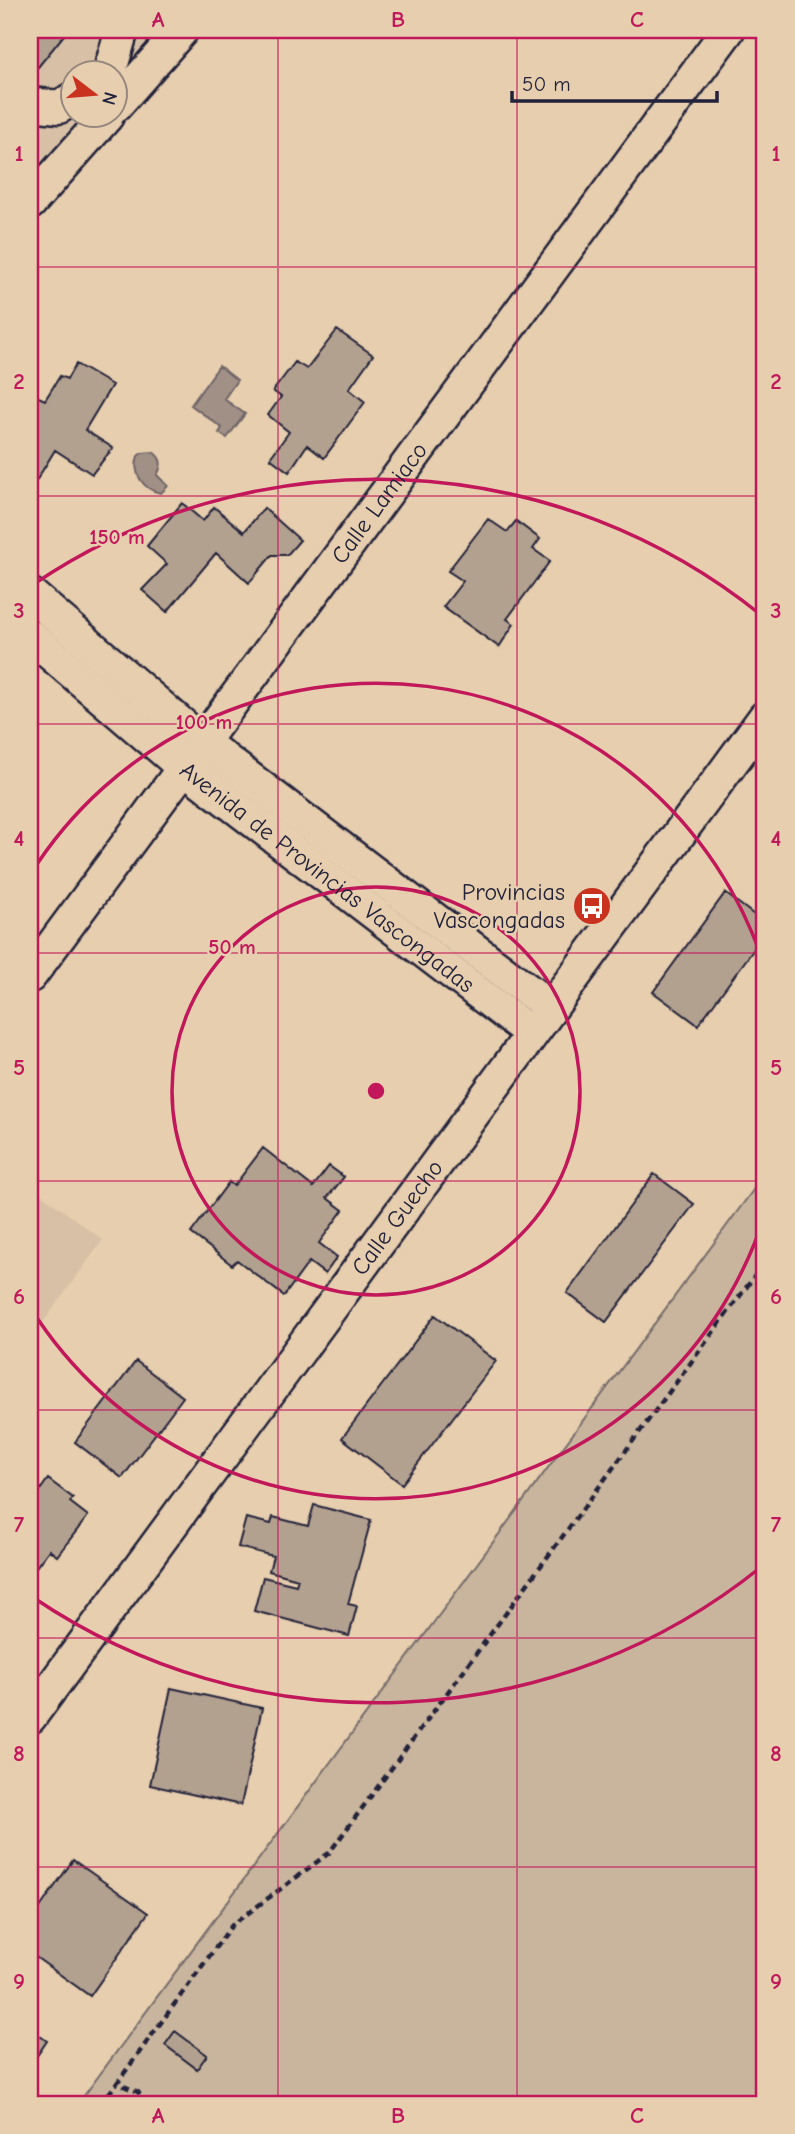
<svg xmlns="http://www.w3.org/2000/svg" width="795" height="2134" viewBox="0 0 795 2134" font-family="'Comic Neue',sans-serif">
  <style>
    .built { fill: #d7c0a5 }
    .green { fill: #c9b59d; stroke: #766c6c; stroke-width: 2 }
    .water { fill: #a09086; stroke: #6e6468; stroke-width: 2 }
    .building { fill: #b3a190; stroke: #22223b; stroke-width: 2 }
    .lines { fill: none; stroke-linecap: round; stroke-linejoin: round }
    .minor-casing { stroke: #22223b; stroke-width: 37 }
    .path { stroke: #22223b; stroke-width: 4.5; stroke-dasharray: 7 5; stroke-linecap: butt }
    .minor { stroke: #e6ceae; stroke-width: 32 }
    .grid { fill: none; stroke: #c2185b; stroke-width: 2; stroke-opacity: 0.55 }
    .ring { fill: none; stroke: #c2185b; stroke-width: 3.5 }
    .labels { text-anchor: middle; stroke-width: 5; stroke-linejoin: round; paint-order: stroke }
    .street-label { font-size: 24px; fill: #22223b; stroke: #e6ceae }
    .poi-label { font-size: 24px; fill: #22223b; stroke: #e6ceae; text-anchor: end }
    .centre { fill: #c2185b; stroke: #e6ceae; stroke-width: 3.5 }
    .ring-label { font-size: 21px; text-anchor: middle; font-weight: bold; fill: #c2185b; stroke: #e6ceae; stroke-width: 5; stroke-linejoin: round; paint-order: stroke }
    .neatline { fill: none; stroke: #c2185b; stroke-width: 2.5 }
    .grid-label { font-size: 23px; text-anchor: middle; font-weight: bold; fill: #c2185b }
  </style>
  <rect width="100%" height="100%" fill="#e6ceae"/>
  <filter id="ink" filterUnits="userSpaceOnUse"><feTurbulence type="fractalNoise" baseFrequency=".0143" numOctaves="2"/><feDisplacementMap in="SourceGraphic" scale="14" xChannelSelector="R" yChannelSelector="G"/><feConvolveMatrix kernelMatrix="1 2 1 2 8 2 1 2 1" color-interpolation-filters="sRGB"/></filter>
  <g filter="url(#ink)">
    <path class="built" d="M 30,30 L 168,30 L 116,89 L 116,74 L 74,74 L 74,116 L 92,116 L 30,186 Z
      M 30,1186 L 103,1240 L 30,1340 Z"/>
    <path class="green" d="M 765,1174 L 765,2104 L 78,2104 Z"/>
    <path class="water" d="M 219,366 L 237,380 L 224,399 L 245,414 L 227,438 L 219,433 L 222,428 L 191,405 Z
      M 153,452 C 163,459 162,466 157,475 L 168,486 L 161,493 C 143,490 132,473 138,456 L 142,453 Z"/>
    <path class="building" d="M 30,30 L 68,30 L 34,72 L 30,69 Z
      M 337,330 L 373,355 L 349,389 L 365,402 L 324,458 L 307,445 L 289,472 L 270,458 L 289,432 L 268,415 L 281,397 L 273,391 L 295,362 L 307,369 Z
      M 76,364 L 112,385 L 85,430 L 113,448 L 92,474 L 55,450 L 30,491 L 30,398 L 32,394 L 45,400 L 60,376 L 67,379 Z
      M 182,503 L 203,521 L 214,507 L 244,532 L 264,508 L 300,540 L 287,555 L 272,555 L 249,583 L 216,553 L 167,612 L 142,590 L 167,564 L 147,546 Z
      M 488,519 L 507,532 L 516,521 L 540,539 L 533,549 L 550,561 L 507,619 L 514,624 L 499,647 L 443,607 L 463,581 L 448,571 Z
      M 725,893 L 765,923 L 765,934 L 698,1025 L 653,992 Z
      M 263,1148 L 313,1187 L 329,1166 L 344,1177 L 327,1198 L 343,1210 L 319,1243 L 337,1257 L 325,1274 L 309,1262 L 284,1296 L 237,1260 L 232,1265 L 191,1233 L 229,1182 L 234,1186 Z
      M 654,1174 L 694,1204 L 606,1322 L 567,1293 Z
      M 435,1315 L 496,1361 L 402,1484 L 342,1438 Z
      M 136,1361 L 183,1397 L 122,1478 L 75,1442 Z
      M 48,1479 L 73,1498 L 70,1502 L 88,1516 L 57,1556 L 49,1550 L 30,1575 L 30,1494 L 35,1497 Z
      M 314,1505 L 371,1520 L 348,1604 L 357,1606 L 349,1636 L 254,1611 L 263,1577 L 296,1585 L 298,1579 L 269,1571 L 273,1556 L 238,1547 L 246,1518 L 271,1524 L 273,1517 L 308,1526 Z
      M 171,1688 L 262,1708 L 241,1805 L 150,1785 Z
      M 73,1860 L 148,1913 L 90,1996 L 30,1953 L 30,1922 Z
      M 30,2029 L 47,2041 L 30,2066 Z
      M 175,2031 L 207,2055 L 197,2069 L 165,2045 Z"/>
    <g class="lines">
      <defs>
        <g id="minor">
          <path d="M 109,74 L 122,30"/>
          <path d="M 30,104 L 59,107 L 74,98"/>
          <path d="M 116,105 L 182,30"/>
          <path d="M 30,203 L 107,116"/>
          <path d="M 30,594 L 202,742 L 551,1008"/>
          <path id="s1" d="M 30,636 L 183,767 L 531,1033"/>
          <path id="s2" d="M 30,976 L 728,30"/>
          <path id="s3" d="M 30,1717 L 765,717"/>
        </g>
      </defs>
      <use href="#minor" class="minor-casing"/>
      <path class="path" d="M 101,2104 L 117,2083
        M 147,2104 L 138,2092 L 117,2083 L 232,1925 L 329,1853 L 765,1262"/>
      <use href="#minor" class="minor"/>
    </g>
  </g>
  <path class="grid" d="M 278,30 L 278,2104M 517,30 L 517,2104M 30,267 L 765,267M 30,496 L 765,496M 30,724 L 765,724M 30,953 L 765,953M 30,1181 L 765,1181M 30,1410 L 765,1410M 30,1638 L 765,1638M 30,1867 L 765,1867"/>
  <g class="ring">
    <circle cx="376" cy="1091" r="204"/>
    <path d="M765 1214A408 408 0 0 1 30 1307M30 875A408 408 0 0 1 765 968"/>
    <path d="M761 1567A612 612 0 0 1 34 1598M34 584A612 612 0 0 1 761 615"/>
  </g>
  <defs>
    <symbol id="bus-disc" viewBox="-11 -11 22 22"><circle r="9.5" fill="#c8321e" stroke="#e6ceae"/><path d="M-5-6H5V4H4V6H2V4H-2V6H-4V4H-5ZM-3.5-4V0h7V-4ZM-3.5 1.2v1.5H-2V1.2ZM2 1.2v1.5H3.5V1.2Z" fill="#fff"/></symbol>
  </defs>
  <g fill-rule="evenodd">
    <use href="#bus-disc" x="570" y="884" width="44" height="44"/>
  </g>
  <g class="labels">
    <g class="street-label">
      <text dy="8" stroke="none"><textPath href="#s2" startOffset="588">Calle Lamiaco</textPath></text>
      <text dy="8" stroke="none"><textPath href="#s1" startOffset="383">Avenida de Provincias Vascongadas</textPath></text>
      <text dy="8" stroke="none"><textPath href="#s3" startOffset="620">Calle Guecho</textPath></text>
    </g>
    <g class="poi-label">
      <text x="565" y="900">Provincias<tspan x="565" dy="28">Vascongadas</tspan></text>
    </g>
  </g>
  <circle cx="376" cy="1091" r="10" class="centre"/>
  <g class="ring-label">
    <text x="117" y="544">150 m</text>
    <text x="204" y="729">100 m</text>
    <text x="232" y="954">50 m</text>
  </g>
  <rect width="795" height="2134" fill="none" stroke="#e6ceae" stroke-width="77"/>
  <g transform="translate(94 94) rotate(106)"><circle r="33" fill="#e6ceae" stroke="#988980" stroke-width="2"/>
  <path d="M0-5L12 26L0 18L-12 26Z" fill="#c8321e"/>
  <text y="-10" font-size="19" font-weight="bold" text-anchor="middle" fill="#22223b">N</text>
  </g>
  <path d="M512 91v10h205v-10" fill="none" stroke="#22223b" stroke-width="3.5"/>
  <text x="522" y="91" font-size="21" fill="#22223b" stroke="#e6ceae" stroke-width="5" paint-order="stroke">50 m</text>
  <rect x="38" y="38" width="718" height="2058" class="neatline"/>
  <g class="grid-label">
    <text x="158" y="27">A</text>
    <text x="398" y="27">B</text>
    <text x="637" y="27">C</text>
    <text x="19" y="161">1</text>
    <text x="776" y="161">1</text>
    <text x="19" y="389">2</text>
    <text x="776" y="389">2</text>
    <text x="19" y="618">3</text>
    <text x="776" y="618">3</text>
    <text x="19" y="846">4</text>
    <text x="776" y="846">4</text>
    <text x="19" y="1075">5</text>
    <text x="776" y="1075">5</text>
    <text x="19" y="1304">6</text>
    <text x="776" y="1304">6</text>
    <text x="19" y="1532">7</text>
    <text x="776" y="1532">7</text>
    <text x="19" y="1761">8</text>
    <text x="776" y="1761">8</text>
    <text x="19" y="1989">9</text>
    <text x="776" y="1989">9</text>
    <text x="158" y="2123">A</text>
    <text x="398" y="2123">B</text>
    <text x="637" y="2123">C</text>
  </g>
</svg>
